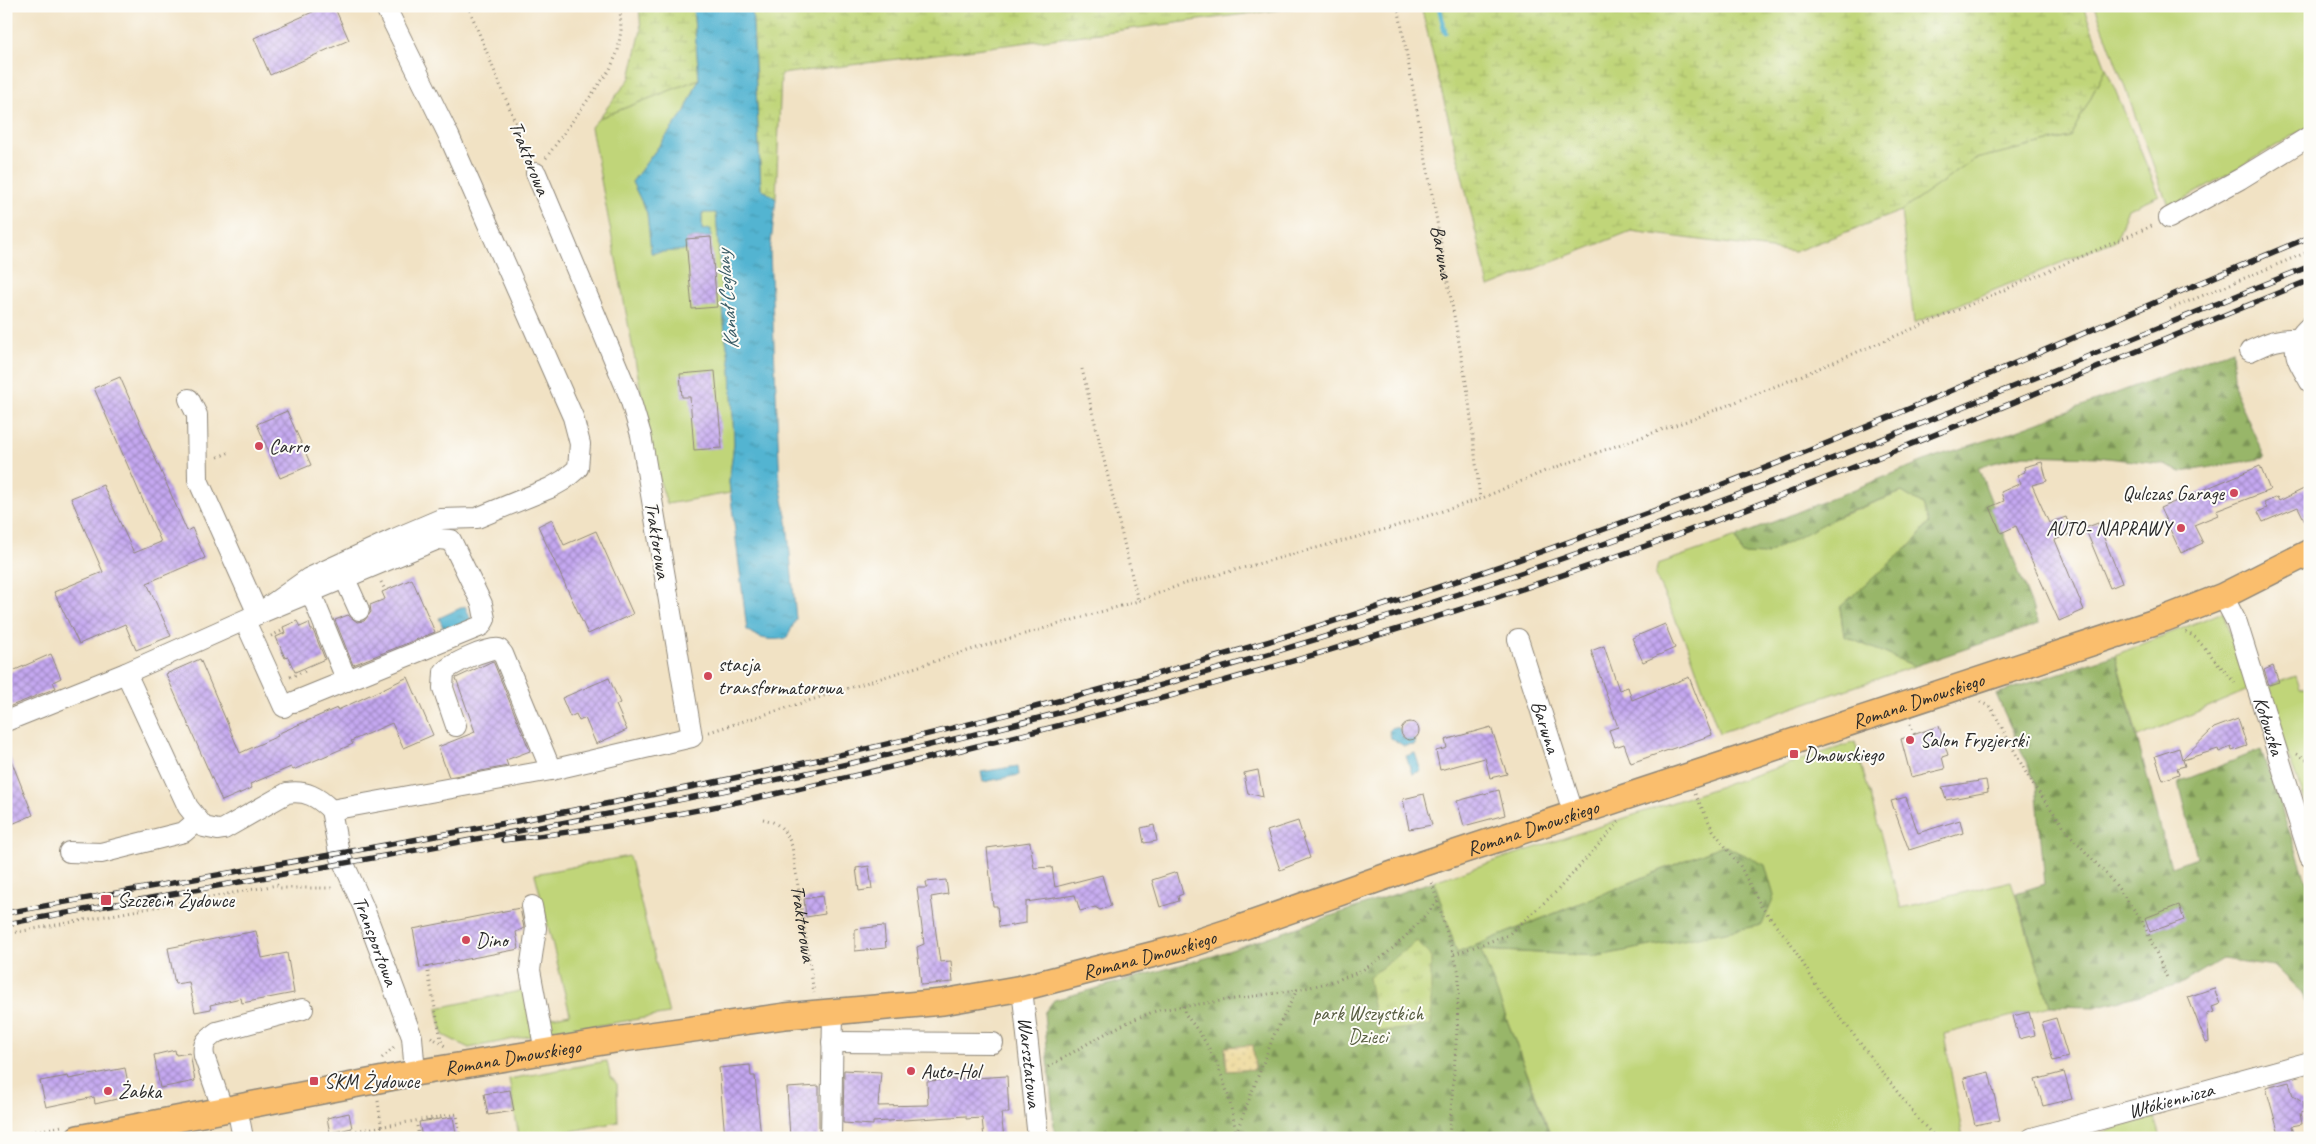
<svg xmlns="http://www.w3.org/2000/svg" width="2316" height="1144" viewBox="0 0 2316 1144" font-family="Caveat,sans-serif">
  <style>
    .grass { fill: #c0d579; stroke: #768052 }
    .forest { fill: url(#forest-firs); stroke: #62704a }
    .wetland { fill: url(#wetland-marsh); stroke: #768052 }
    .sand { fill: url(#sand-dots); stroke: #8c8264 }
    .park { fill: url(#park-tufts); stroke: #768052 }
    .water { fill: url(#water-ripples); stroke: #3e707e }
    .lines { fill: none; stroke-linecap: round; stroke-linejoin: round }
    .stream { stroke: #52b4d1; stroke-width: 5 }
    .building { fill: url(#building-cross-hatch) }
    .minor-casing { stroke: #8e8678; stroke-width: 22 }
    .major-casing { stroke: #8e8678; stroke-width: 28 }
    .path { stroke: #8e8678; stroke-width: 3; stroke-dasharray: 1 4; stroke-linecap: butt }
    .minor { stroke: #fff; stroke-width: 20 }
    .major { stroke: #fabe6d; stroke-width: 25 }
    .rail-casing { stroke: #2b2b2b; stroke-width: 5.5 }
    .rail { stroke: #fdfcf7; stroke-width: 4; stroke-dasharray: 11; stroke-linecap: butt }
    .poi-dot { fill: #d1495b; stroke: #fdfcf7; stroke-width: 2 }
    .labels { text-anchor: middle; stroke-width: 4; stroke-linejoin: round; paint-order: stroke }
    .street-label { font-size: 20px; fill: #2b2b2b; stroke: #fdfcf7 }
    .poi-label { font-size: 20px; fill: #2b2b2b; stroke: #fdfcf7; text-anchor: start }
    .park-label { font-size: 20px; fill: #585e42; stroke: #fdfcf7 }
    .water-label { font-size: 21px; font-style: italic; fill: #395b65; stroke: #fdfcf7 }
  </style>
  <defs>
    <pattern id="forest-firs" width="22" height="20" patternUnits="userSpaceOnUse" patternTransform="scale(1.25)"><rect width="22" height="20" fill="#98b669"/><path d="M5 1l3.5 6h-7zM16 11l3.5 6h-7z" fill="#7c9457"/></pattern>
    <pattern id="wetland-marsh" width="20" height="14" patternUnits="userSpaceOnUse" patternTransform="scale(1.25)"><rect width="20" height="14" fill="#c0d579"/><path d="M1 5h8M5 5V1M11 12h8M15 12V8" fill="none" stroke="#a5b769"/></pattern>
    <pattern id="sand-dots" width="8" height="8" patternUnits="userSpaceOnUse" patternTransform="scale(1.25)"><rect width="8" height="8" fill="#eeda9e"/><path d="M2 2h.1M6 6h.1" fill="none" stroke="#cb8" stroke-width="1.8" stroke-linecap="round"/></pattern>
    <pattern id="park-tufts" width="24" height="20" patternUnits="userSpaceOnUse" patternTransform="scale(1.25)"><rect width="24" height="20" fill="#c0d579"/><path d="M3 7l-1-3M5 7V3M7 7l1-3M15 17l-1-3M17 17v-4M19 17l1-3" fill="none" stroke="#a5b769"/></pattern>
    <pattern id="water-ripples" width="26" height="14" patternUnits="userSpaceOnUse" patternTransform="scale(1.25)"><rect width="26" height="14" fill="#52b4d1"/><path d="M2 4q2-2 4 0t4 0M15 11q2-2 4 0t4 0" fill="none" stroke="#4493aa"/></pattern>
    <pattern id="building-cross-hatch" width="8" height="8" patternUnits="userSpaceOnUse" patternTransform="scale(1.25)"><rect width="8" height="8" fill="#c5a8f1"/><path d="M0 0l8 8M0 8l8-8" fill="none" stroke="#a089c3"/></pattern>
  </defs>
  <rect width="100%" height="100%" fill="#fdfcf7"/>
  <filter id="ink" filterUnits="userSpaceOnUse"><feTurbulence type="fractalNoise" baseFrequency=".02" numOctaves="2"/><feDisplacementMap in="SourceGraphic" scale="10" xChannelSelector="R" yChannelSelector="G"/><feConvolveMatrix kernelMatrix="1 2 1 2 8 2 1 2 1" color-interpolation-filters="sRGB"/></filter>
  <filter id="wash" filterUnits="userSpaceOnUse"><feTurbulence type="fractalNoise" baseFrequency=".0096" numOctaves="4" result="noise"/><feDisplacementMap in="SourceGraphic" scale="20" xChannelSelector="R" yChannelSelector="G"/><feGaussianBlur stdDeviation="1.12" result="paint"/><feColorMatrix in="noise" values="0 0 0 0 0 0 0 0 0 0 0 0 0 0 0 0 0 1.4 0 .05"/><feComposite in="paint" operator="in"/></filter>
  <g filter="url(#wash)">
    <rect width="100%" height="100%" fill="#f1e2c4"/>
    <path class="grass" d="M 2095,6 L 2310,6 L 2310,126 L 2169,208 Z
      M 2106,68 L 2159,195 L 2128,209 L 2116,240 L 1914,323 L 1901,211 L 1975,159 L 2070,137 Z
      M 699,79 L 685,111 L 632,182 L 647,213 L 652,253 L 687,249 L 686,239 L 702,230 L 702,213 L 716,212 L 725,334 L 731,369 L 734,444 L 729,481 L 730,493 L 667,504 L 655,466 L 591,127 L 599,118 Z
      M 1902,492 L 1923,505 L 1929,523 L 1914,542 L 1840,608 L 1844,636 L 1915,666 L 1719,733 L 1689,649 L 1655,575 L 1658,564 L 1736,537 L 1742,554 Z
      M 2223,612 L 2248,690 L 2138,737 L 2115,655 Z
      M 2296,676 L 2300,689 L 2310,687 L 2310,813 L 2262,688 Z
      M 1855,742 L 1901,908 L 2011,881 L 2050,1006 L 1944,1034 L 1963,1138 L 1552,1138 L 1480,950 L 1598,956 L 1679,940 L 1723,845 L 1457,953 L 1434,881 Z
      M 629,856 L 669,1014 L 551,1033 L 548,1018 L 570,1014 L 535,874 Z
      M 525,990 L 534,1035 L 469,1048 L 443,1035 L 437,1008 Z
      M 607,1061 L 610,1076 L 617,1084 L 618,1122 L 536,1138 L 519,1138 L 509,1079 Z
      M 2155,1117 L 2161,1138 L 2081,1138 Z"/>
    <path class="forest" d="M 2232,350 L 2235,391 L 2265,458 L 2181,472 L 2161,464 L 2098,457 L 2024,455 L 1978,467 L 2039,624 L 1915,666 L 1844,636 L 1840,607 L 1914,542 L 1929,523 L 1923,505 L 1902,492 L 1845,513 L 1764,555 L 1742,554 L 1736,537 L 1934,457 L 2004,435 Z
      M 2115,655 L 2171,867 L 2197,858 L 2179,782 L 2261,750 L 2310,891 L 2310,1016 L 2304,995 L 2274,966 L 2222,959 L 2179,985 L 2095,1007 L 2050,1006 L 2016,893 L 2045,884 L 2036,784 L 1996,694 Z
      M 1723,845 L 1765,865 L 1774,896 L 1762,925 L 1598,956 L 1481,950 L 1551,1138 L 1055,1138 L 1044,1013 L 1054,1000 L 1213,956 L 1434,881 L 1457,953 Z"/>
    <path class="wetland" d="M 639,6 L 693,6 L 699,79 L 599,118 L 630,78 L 641,30 Z
      M 752,6 L 1308,6 L 781,74 L 776,199 L 761,188 Z
      M 1421,6 L 2083,6 L 2106,68 L 2070,137 L 1975,159 L 1901,211 L 1794,252 L 1631,231 L 1489,287 Z"/>
    <path class="sand" d="M 1253,1045 L 1255,1069 L 1227,1071 L 1225,1047 Z"/>
    <path class="park" d="M 1417,941 L 1431,957 L 1431,1025 L 1378,1032 L 1368,978 Z"/>
    <path class="water" d="M 693,6 L 752,6 L 761,188 L 776,199 L 770,252 L 780,484 L 787,521 L 796,619 L 787,638 C 771,641 760,640 747,630 L 729,482 L 734,444 L 731,369 L 725,334 L 716,213 L 702,213 L 702,230 L 711,229 L 711,237 L 686,239 L 687,250 L 651,253 L 647,213 L 632,182 L 685,111 L 699,79 Z
      M 465,606 L 471,620 L 445,632 L 439,618 Z
      M 1393,727 L 1399,728 L 1403,738 L 1415,740 L 1415,745 L 1404,746 L 1391,738 L 1389,731 Z
      M 1415,753 L 1421,771 L 1412,774 L 1406,756 Z
      M 1018,766 L 1019,775 L 983,782 L 981,772 Z"/>
    <g class="lines">
      <path class="stream" d="M 1439,6 L 1445,32"/>
    </g>
    <g id="blocks">
      <path class="building" d="M 326,6 L 334,6 L 349,40 L 270,75 L 254,38 Z
        M 711,237 L 717,307 L 692,309 L 686,239 Z
        M 715,371 L 722,448 L 694,450 L 690,397 L 682,397 L 680,374 Z
        M 120,377 L 187,531 L 192,528 L 205,558 L 147,583 L 171,636 L 136,650 L 125,624 L 79,644 L 54,592 L 103,572 L 71,498 L 103,485 L 134,553 L 161,542 L 94,388 Z
        M 287,411 L 311,465 L 280,478 L 257,424 Z
        M 2042,462 L 2047,481 L 2032,485 L 2049,523 L 2066,517 L 2072,533 L 2055,540 L 2084,610 L 2059,621 L 2016,526 L 2001,533 L 1990,507 L 2004,501 L 2001,492 L 2021,483 L 2017,475 L 2025,472 L 2024,467 Z
        M 2260,466 L 2270,490 L 2216,511 L 2218,515 L 2194,525 L 2203,543 L 2181,553 L 2160,508 Z
        M 2310,486 L 2310,531 L 2298,507 L 2263,522 L 2258,512 L 2267,508 L 2264,503 L 2277,497 L 2279,501 Z
        M 552,519 L 564,545 L 596,531 L 633,614 L 588,634 L 538,526 Z
        M 2098,523 L 2122,583 L 2110,588 L 2085,528 Z
        M 412,579 L 435,632 L 353,665 L 335,620 L 348,615 L 357,622 L 364,621 L 371,612 L 370,605 L 385,599 L 382,592 Z
        M 297,621 L 300,627 L 309,623 L 311,630 L 313,630 L 325,659 L 295,672 L 288,657 L 285,658 L 276,637 L 285,633 L 283,627 Z
        M 1665,624 L 1675,648 L 1643,662 L 1632,638 Z
        M 1604,646 L 1619,690 L 1628,687 L 1632,700 L 1689,677 L 1712,735 L 1631,763 L 1624,744 L 1615,747 L 1609,730 L 1618,727 L 1591,651 Z
        M 51,654 L 61,678 L 53,682 L 56,688 L 6,708 L 6,674 Z
        M 200,659 L 240,753 L 278,736 L 277,734 L 337,708 L 338,710 L 408,677 L 433,735 L 403,748 L 392,723 L 351,741 L 353,744 L 293,770 L 291,767 L 250,784 L 252,788 L 222,801 L 166,674 Z
        M 493,661 L 530,751 L 506,760 L 508,766 L 449,777 L 438,747 L 475,732 L 456,678 Z
        M 2273,666 L 2279,682 L 2269,685 L 2264,670 Z
        M 609,678 L 620,703 L 616,705 L 627,730 L 596,744 L 585,718 L 579,721 L 576,714 L 570,717 L 562,698 Z
        M 2238,719 L 2247,746 L 2232,751 L 2231,747 L 2219,752 L 2218,749 L 2183,760 L 2185,766 L 2177,768 L 2179,774 L 2163,780 L 2155,756 L 2179,748 L 2182,759 L 2214,728 Z
        M1401 731a9 9 0 1 1 18 0a9 9 0 1 1-18 0Z
        M 1939,726 L 1948,755 L 1942,757 L 1945,769 L 1911,777 L 1901,739 Z
        M 1491,727 L 1507,774 L 1490,778 L 1485,758 L 1440,770 L 1436,751 L 1447,748 L 1445,740 Z
        M 7,750 L 33,815 L 12,824 L 6,811 Z
        M 1258,770 L 1263,797 L 1248,793 L 1246,785 L 1244,773 Z
        M 1986,780 L 1988,792 L 1946,800 L 1942,787 Z
        M 1499,790 L 1505,815 L 1464,826 L 1457,801 Z
        M 1424,794 L 1432,825 L 1409,829 L 1403,799 Z
        M 1906,797 L 1918,833 L 1960,820 L 1963,833 L 1909,850 L 1891,801 Z
        M 1298,821 L 1310,858 L 1280,870 L 1267,831 Z
        M 1154,825 L 1157,841 L 1144,843 L 1141,828 Z
        M 1030,842 L 1034,868 L 1052,867 L 1055,887 L 1102,875 L 1111,906 L 1100,910 L 1095,907 L 1080,911 L 1075,895 L 1026,902 L 1026,923 L 999,927 L 997,906 L 993,906 L 987,848 Z
        M 869,866 L 872,889 L 859,891 L 856,868 Z
        M 1177,872 L 1183,894 L 1178,896 L 1179,901 L 1160,907 L 1152,880 Z
        M 946,880 L 948,894 L 931,897 L 940,962 L 951,961 L 953,982 L 921,985 L 917,947 L 924,944 L 917,888 L 927,888 L 926,882 Z
        M 822,896 L 825,914 L 806,917 L 804,899 Z
        M 2179,905 L 2184,920 L 2150,932 L 2145,918 Z
        M 520,908 L 524,928 L 516,932 L 519,949 L 420,968 L 413,929 Z
        M 884,926 L 886,948 L 855,951 L 855,929 Z
        M 256,931 L 262,958 L 287,953 L 294,993 L 242,1003 L 241,998 L 210,1005 L 211,1009 L 195,1012 L 189,982 L 175,984 L 168,948 Z
        M 2214,988 L 2220,1004 L 2212,1007 L 2214,1012 L 2207,1014 L 2209,1042 L 2206,1043 L 2188,997 Z
        M 2029,1012 L 2035,1035 L 2019,1039 L 2013,1016 Z
        M 2056,1018 L 2068,1057 L 2053,1061 L 2042,1022 Z
        M 175,1050 L 176,1055 L 190,1053 L 195,1081 L 160,1088 L 154,1055 Z
        M 750,1065 L 751,1076 L 755,1076 L 761,1138 L 725,1138 L 719,1068 Z
        M 125,1068 L 130,1093 L 120,1095 L 121,1098 L 95,1104 L 94,1097 L 46,1107 L 40,1081 L 68,1076 L 69,1079 Z
        M 844,1070 L 881,1072 L 878,1106 L 928,1105 L 927,1081 L 1007,1076 L 1009,1113 L 1001,1113 L 1004,1138 L 984,1138 L 982,1118 L 966,1119 L 966,1116 L 873,1122 L 873,1125 L 843,1123 Z
        M 1989,1072 L 2000,1120 L 1975,1125 L 1964,1078 Z
        M 2064,1072 L 2072,1099 L 2043,1106 L 2035,1080 Z
        M 2289,1082 L 2293,1096 L 2302,1102 L 2304,1112 L 2300,1113 L 2302,1124 L 2292,1126 L 2294,1134 L 2280,1138 L 2266,1088 Z
        M 819,1086 L 819,1138 L 790,1138 L 787,1088 Z
        M 510,1090 L 514,1111 L 488,1115 L 484,1094 Z
        M 349,1113 L 352,1128 L 330,1133 L 327,1118 Z
        M 453,1117 L 457,1138 L 422,1138 L 419,1122 Z"/>
    </g>
  </g>
  <g filter="url(#ink)">
    <use href="#blocks" fill-opacity="0" stroke="#8e8678" stroke-width="1"/>
    <g class="lines">
      <defs>
        <g id="minor">
          <path d="M 2169,218 L 2240,179 L 2310,136"/>
          <path d="M 2310,326 C 2286,347 2297,359 2310,382"/>
          <path d="M 2250,351 C 2265,344 2281,336 2299,340"/>
          <path d="M 189,399 L 197,415 L 198,480 L 258,614 L 309,578 L 394,539 L 441,519 L 477,518 L 550,488 L 564,480 L 578,468 L 580,444 L 573,417 L 449,136 L 385,6"/>
          <path d="M 345,579 L 359,610"/>
          <path d="M 311,593 L 347,681"/>
          <path id="s3" d="M 2223,596 L 2237,623 L 2310,857"/>
          <path d="M 245,621 L 284,707"/>
          <path id="s4" d="M 1518,639 L 1574,815"/>
          <path d="M 294,702 L 481,626 L 485,619 L 482,604 L 451,540 L 438,539 L 258,614 L 126,673 L 188,807 L 204,827 L 218,830 L 224,829 L 287,793 C 306,790 318,797 331,810"/>
          <path d="M 6,721 L 126,673"/>
          <path d="M 456,726 L 443,688 L 444,672 C 450,664 489,647 499,649 L 503,654 L 551,770"/>
          <path d="M 331,810 L 551,770 L 692,737 L 641,435 L 629,395 L 536,173"/>
          <path id="s5" d="M 331,810 L 339,853 L 363,906 L 412,1037 L 415,1073"/>
          <path d="M 69,852 L 101,853 L 184,832 L 197,821"/>
          <path d="M 532,906 L 536,928 L 530,970 L 545,1052"/>
          <path id="s6" d="M 1022,988 L 1038,1138"/>
          <path d="M 832,1042 L 993,1043"/>
          <path d="M 237,1107 L 243,1138"/>
          <path d="M 223,1110 L 204,1056 C 202,1043 207,1039 217,1032 L 303,1009"/>
          <path d="M 831,1138 L 833,1012"/>
          <path id="s7" d="M 2032,1138 L 2310,1062"/>
        </g>
        <g id="major">
          <path id="s8" d="M 78,1138 L 415,1073 L 615,1040 L 785,1016 L 943,1002 L 1022,988 L 1182,947 L 1234,930 L 1407,869 L 2164,619 L 2223,596 L 2310,552"/>
        </g>
      </defs>
      <use href="#minor" class="minor-casing"/>
      <use href="#major" class="major-casing"/>
      <g class="path">
        <path d="M 468,6 L 529,156"/>
        <path id="s1" d="M 1398,6 L 1468,393 L 1480,499"/>
        <path d="M 546,158 L 610,69 L 618,51 L 621,30 L 620,6"/>
        <path d="M 2170,309 L 2310,251"/>
        <path d="M 1082,369 L 1138,601"/>
        <path d="M 218,457 L 230,452"/>
        <path d="M 381,582 L 385,590"/>
        <path d="M 2186,632 L 2196,638 L 2235,683"/>
        <path d="M 271,636 L 284,630"/>
        <path d="M 290,677 L 308,670"/>
        <path d="M 1980,702 L 1989,706 L 1993,711 L 2031,782 L 2071,836 L 2115,884 L 2143,922 L 2168,980"/>
        <path d="M 1910,724 L 1915,735"/>
        <path d="M 709,732 L 977,648 L 1138,601 L 1180,585 L 1390,528 L 1480,499 L 1545,471 L 1698,417 L 1786,382 L 1979,301 L 2154,225"/>
        <path d="M 2297,754 L 2310,761"/>
        <path d="M 1695,794 L 1713,830 L 1740,866 L 1761,906 L 1789,941 L 1818,988 L 1918,1119 L 1936,1138"/>
        <path id="s2" d="M 763,819 C 779,822 786,831 792,846 L 814,993"/>
        <path d="M 1432,883 L 1459,973 L 1457,1030 L 1449,1138"/>
        <path d="M 6,934 L 277,885 L 280,888 L 335,888"/>
        <path d="M 1454,954 L 1508,935 L 1556,892 L 1620,821"/>
        <path d="M 427,967 L 442,1044"/>
        <path d="M 1183,1006 L 1185,1014 C 1216,1051 1228,1085 1236,1133 L 1274,1035 L 1297,990 C 1319,985 1343,980 1364,969 C 1393,953 1415,926 1438,901"/>
        <path d="M 431,1037 L 445,1046"/>
        <path d="M 382,1058 L 394,1047"/>
        <path d="M 1048,1067 C 1084,1046 1119,1023 1159,1010 L 1296,990"/>
        <path d="M 378,1101 L 383,1138"/>
        <path d="M 417,1126 L 419,1138"/>
        <path d="M 6,1137 L 62,1126"/>
        <path d="M 312,1138 L 457,1114 L 460,1138"/>
        <path d="M 1234,1138 L 1236,1133"/>
      </g>
      <use href="#minor" class="minor"/>
      <use href="#major" class="major"/>
      <defs>
        <path id="rail" d="M 503,840 C 658,824 810,787 961,750 C 1205,691 1446,619 1682,533 C 1894,455 2101,365 2310,280
          M 6,913 C 272,864 540,821 804,763 C 957,729 1110,689 1260,644 C 1458,584 1652,515 1842,437 C 1999,372 2153,301 2310,237
          M 6,924 C 394,853 785,792 1165,684 C 1335,636 1504,581 1670,520 C 1886,441 2097,352 2310,266"/>
      </defs>
      <use href="#rail" class="rail-casing"/>
      <use href="#rail" class="rail"/>
    </g>
  </g>
  <g class="poi-dot">
    <circle cx="259" cy="446" r="5"/>
    <circle cx="2234" cy="493" r="5"/>
    <circle cx="2181" cy="528" r="5"/>
    <circle cx="708" cy="676" r="5"/>
    <circle cx="1910" cy="740" r="5"/>
    <rect x="1789" y="749" width="10" height="10" rx="2.5"/>
    <rect x="100" y="894" width="12" height="12" rx="2.5"/>
    <circle cx="466" cy="940" r="5"/>
    <circle cx="911" cy="1071" r="5"/>
    <rect x="309" y="1076" width="10" height="10" rx="2.5"/>
    <circle cx="108" cy="1091" r="5"/>
  </g>
  <g class="labels">
    <g class="street-label">
      <text transform="translate(530 158) rotate(68)" y="7">Traktorowa</text>
      <text dy="7" stroke="none"><textPath href="#s1" startOffset="250">Barwna</textPath></text>
      <text transform="translate(658 540) rotate(81)" y="7">Traktorowa</text>
      <text dy="7" stroke="none"><textPath href="#s8" startOffset="1898">Romana Dmowskiego</textPath></text>
      <text dy="7" stroke="none"><textPath href="#s3" startOffset="138">Kołowska</textPath></text>
      <text dy="7" stroke="none"><textPath href="#s4" startOffset="92">Barwna</textPath></text>
      <text dy="7" stroke="none"><textPath href="#s8" startOffset="1492">Romana Dmowskiego</textPath></text>
      <text dy="7" stroke="none"><textPath href="#s2" startOffset="120">Traktorowa</textPath></text>
      <text dy="7" stroke="none"><textPath href="#s5" startOffset="139">Transportowa</textPath></text>
      <text dy="7" stroke="none"><textPath href="#s8" startOffset="1088">Romana Dmowskiego</textPath></text>
      <text dy="7" stroke="none"><textPath href="#s8" startOffset="442">Romana Dmowskiego</textPath></text>
      <text dy="7" stroke="none"><textPath href="#s6" startOffset="75">Warsztatowa</textPath></text>
      <text dy="7" stroke="none"><textPath href="#s7" startOffset="144">Włókiennicza</textPath></text>
    </g>
    <g class="poi-label">
      <text x="269" y="453">Carro</text>
      <text x="2224" y="500" text-anchor="end">Qulczas Garage</text>
      <text x="2171" y="535" text-anchor="end">AUTO- NAPRAWY</text>
      <text x="718" y="671">stacja<tspan x="718" dy="23">transformatorowa</tspan></text>
      <text x="1920" y="747">Salon Fryzjerski</text>
      <text x="1804" y="761">Dmowskiego</text>
      <text x="117" y="907">Szczecin Żydowce</text>
      <text x="476" y="947">Dino</text>
      <text x="921" y="1078">Auto-Hol</text>
      <text x="324" y="1088">SKM Żydowce</text>
      <text x="118" y="1098">Żabka</text>
    </g>
    <g class="park-label">
      <text x="1368" y="1020">park Wszystkich<tspan x="1368" dy="23">Dzieci</tspan></text>
    </g>
    <g class="water-label">
      <text transform="translate(727 300) rotate(-95)" y="7">Kanał Ceglany</text>
    </g>
  </g>
  <rect width="2316" height="1144" fill="none" stroke="#fdfcf7" stroke-width="25"/>
</svg>
